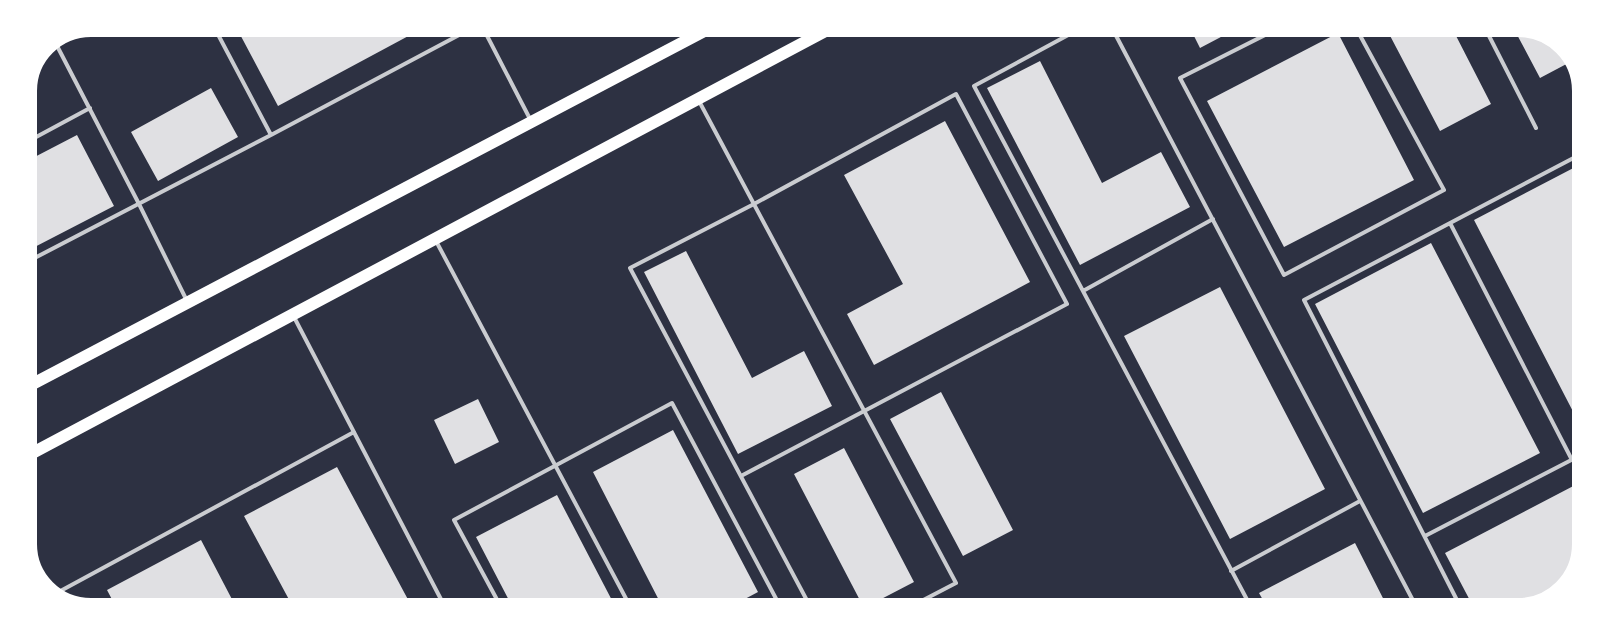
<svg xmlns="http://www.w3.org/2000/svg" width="1609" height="635" viewBox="0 0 1609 635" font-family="'Open Sans',sans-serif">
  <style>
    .building { fill: #e0e0e3 }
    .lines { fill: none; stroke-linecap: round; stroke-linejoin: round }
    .service { stroke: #caccd0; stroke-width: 4 }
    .primary { stroke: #fff; stroke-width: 12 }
    .rim { fill: none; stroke: #fff; stroke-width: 6 }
  </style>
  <rect width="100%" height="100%" fill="#2d3142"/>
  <path class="building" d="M 235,25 L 257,25 L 427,26 L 278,106 Z
    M 1190,28 L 1238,28 L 1200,48 Z
    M 1386,28 L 1452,28 L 1491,104 L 1440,131 Z
    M 1514,29 L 1540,29 L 1570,50 L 1574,60 L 1540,78 Z
    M 1338,33 L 1414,180 L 1284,247 L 1207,101 Z
    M 1040,61 L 1102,183 L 1161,152 L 1190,207 L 1080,265 L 987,88 Z
    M 211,88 L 238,137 L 158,181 L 131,132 Z
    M 945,121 L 1030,282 L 874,365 L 847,314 L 903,284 L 844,175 Z
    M 77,135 L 114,206 L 25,252 L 25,162 Z
    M 1583,163 L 1581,427 L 1474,220 Z
    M 1431,243 L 1540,453 L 1423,513 L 1315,304 Z
    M 686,251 L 752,378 L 804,351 L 832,406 L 738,454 L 644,272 Z
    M 1220,287 L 1325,489 L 1230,539 L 1124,336 Z
    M 941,392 L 1013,530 L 963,556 L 890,419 Z
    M 478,399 L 499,442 L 455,464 L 434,420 Z
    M 673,430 L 758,592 L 728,608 L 663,608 L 593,472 Z
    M 844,448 L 914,582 L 864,608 L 794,474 Z
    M 337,467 L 412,607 L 293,607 L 244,516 Z
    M 1581,482 L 1580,566 L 1558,597 L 1519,610 L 1475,610 L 1445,553 Z
    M 557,495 L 616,608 L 513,608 L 476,537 Z
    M 201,540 L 236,607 L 116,607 L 107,590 Z
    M 1355,543 L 1389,610 L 1268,609 L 1259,593 Z"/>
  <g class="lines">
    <path class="service" d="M 482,26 L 530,119
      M 1083,27 L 974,86 L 1252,609
      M 1112,28 L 1418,610
      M 1279,28 L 1180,78 L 1284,275 L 1444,190 L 1356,28
      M 1485,28 L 1536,128
      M 54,40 L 139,204 L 187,301
      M 699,101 L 956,583 L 908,608
      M 271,135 L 476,26
      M 25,143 L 90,108
      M 1450,223 L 1572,460
      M 436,241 L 631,608
      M 25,263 L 271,135 L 213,25
      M 1083,291 L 1213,219
      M 294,317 L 445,607
      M 741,476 L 1067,304 L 956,94 L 754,204 L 630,268 L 811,608
      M 1425,536 L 1581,455
      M 1231,571 L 1360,501
      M 53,595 L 354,432
      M 501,607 L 454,520 L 672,403 L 781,608
      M 771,608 L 778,604
      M 1462,610 L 1304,300 L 1583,153"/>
    <path class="primary" d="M 25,388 L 712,27
      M 25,457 L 833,27"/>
  </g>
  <path d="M0 0H1609V635H0ZM91 34H1518A57 57 0 0 1 1575 91V544A57 57 0 0 1 1518 601H91A57 57 0 0 1 34 544V91A57 57 0 0 1 91 34Z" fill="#fff" fill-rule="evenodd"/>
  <path class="rim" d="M91 34H1518A57 57 0 0 1 1575 91V544A57 57 0 0 1 1518 601H91A57 57 0 0 1 34 544V91A57 57 0 0 1 91 34Z"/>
</svg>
